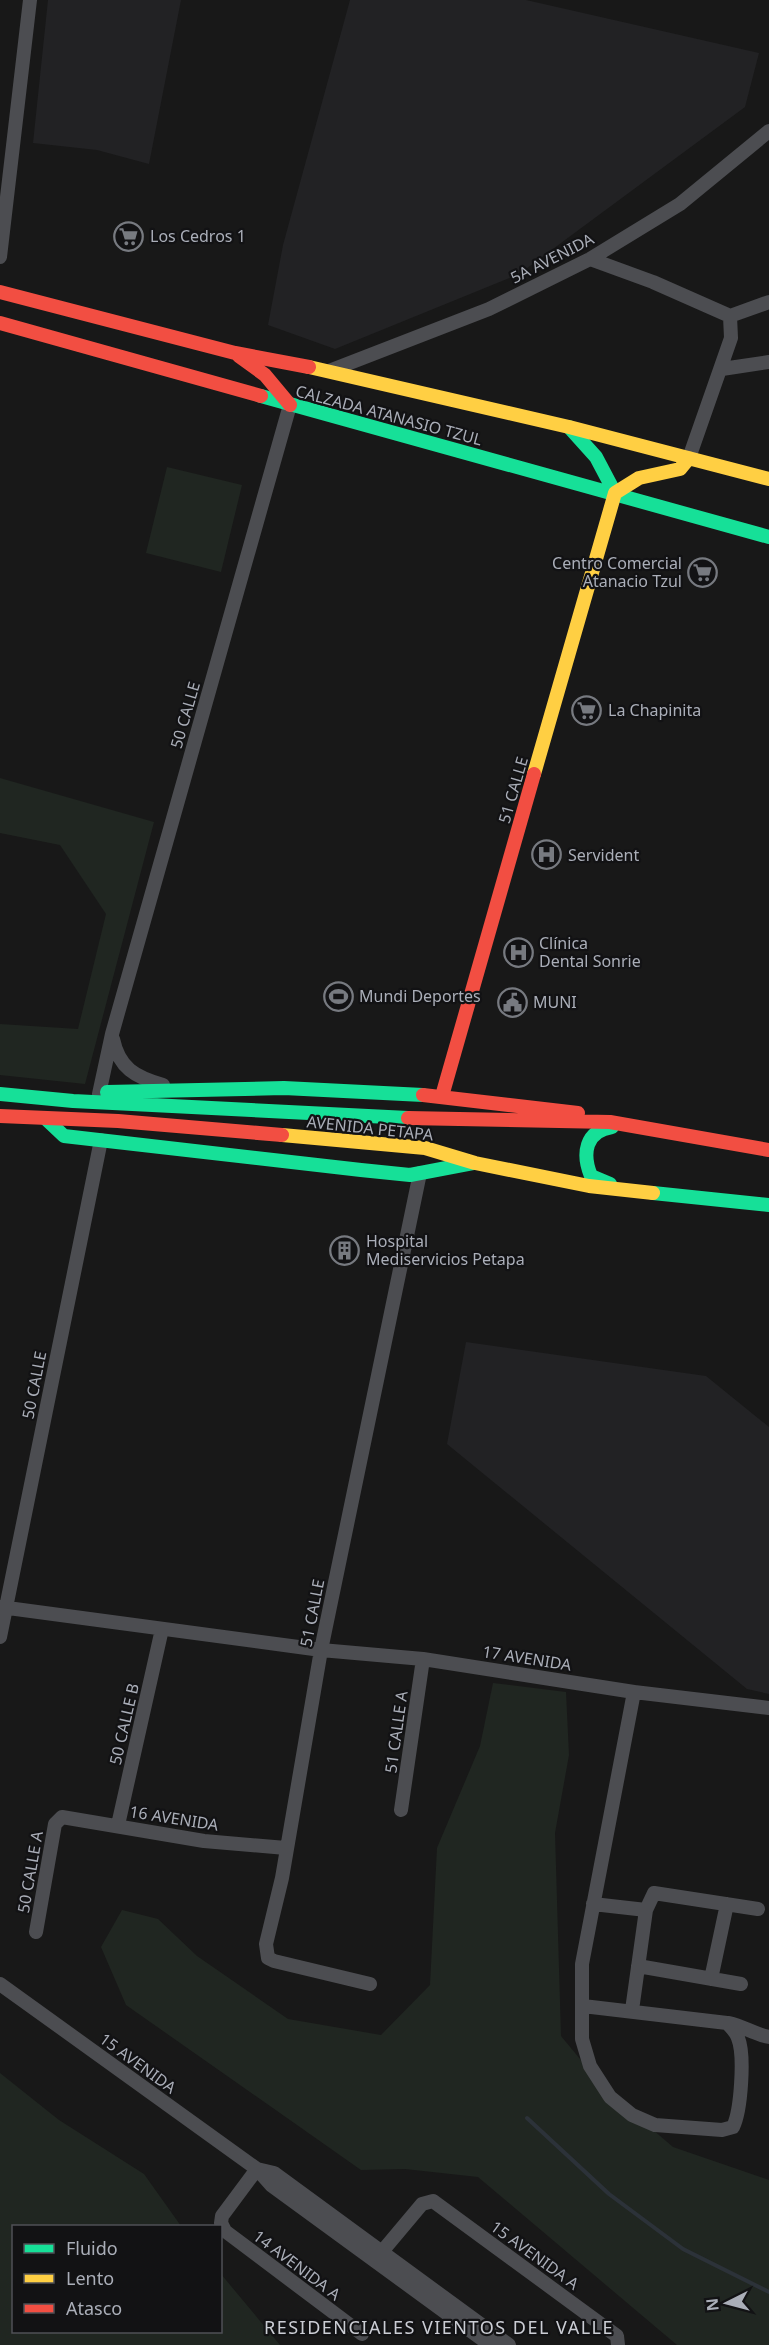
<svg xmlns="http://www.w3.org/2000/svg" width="769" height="2345" viewBox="0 0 769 2345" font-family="'Noto Sans',sans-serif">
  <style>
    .built { fill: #222224 }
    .green { fill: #202621 }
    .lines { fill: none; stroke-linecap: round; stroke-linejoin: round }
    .stream { stroke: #2c3239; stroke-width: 4 }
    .street { stroke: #4c4d51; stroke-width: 14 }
    .fast { stroke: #16e098; stroke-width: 14 }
    .slow { stroke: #ffcf43; stroke-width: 14 }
    .jam { stroke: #f24e42; stroke-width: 14 }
    .labels { text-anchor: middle; stroke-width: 4.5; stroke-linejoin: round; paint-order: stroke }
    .poi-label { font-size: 16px; fill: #aaaeb8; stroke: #121214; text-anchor: start }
    .street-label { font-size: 16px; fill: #aaaeb8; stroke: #121214 }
    .neighbourhood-label { font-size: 18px; letter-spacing: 1.5px; fill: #cbcdd4; stroke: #121214 }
  </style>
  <rect width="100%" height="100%" fill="#181818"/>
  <path class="built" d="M 48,0 L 181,0 L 149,164 L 97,150 L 33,143 Z
    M 350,0 L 526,0 L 759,53 L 745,107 L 519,274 L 335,349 L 268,325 L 283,245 Z
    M 466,1342 L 706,1376 L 769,1427 L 769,1694 L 747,1689 L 447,1444 Z"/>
  <path class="green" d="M 167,467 L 242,485 L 221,572 L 146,553 Z
    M 0,778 L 154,822 L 85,1084 L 0,1075 L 0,1024 L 78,1029 L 106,914 L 60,845 L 0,833 Z
    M 493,1683 L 566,1692 L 569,1755 L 555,1833 L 561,2036 L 604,2088 L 673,2147 L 769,2180 L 769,2345 L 677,2345 L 478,2177 L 405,2169 L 361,2170 L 126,2005 L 101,1947 L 122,1910 L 158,1919 L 197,1956 L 288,2019 L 381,2035 L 430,1985 L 437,1848 L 480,1746 Z
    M 0,2073 L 59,2120 L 144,2174 L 181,2226 L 14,2226 L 14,2332 L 220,2332 L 221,2274 L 280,2345 L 0,2345 Z"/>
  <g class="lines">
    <path class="stream" d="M 527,2118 L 609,2194 L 683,2249 L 769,2292"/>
    <path class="street" d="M 0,257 L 30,0
      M 590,259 L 653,282 L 730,316
      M 730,316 L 769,302
      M 722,369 L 769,362
      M 329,371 L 489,309 L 590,259 L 680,204 L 769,131
      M 689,458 L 731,338 L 730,316
      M 113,1039 C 119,1068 135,1077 163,1085
      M 99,1094 L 112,1034 L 290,405
      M 0,1607 L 321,1650 L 423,1659 L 634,1692 L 769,1708
      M 0,1637 L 101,1140
      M 401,1810 L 423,1659
      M 118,1825 L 162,1629
      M 593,1904 L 646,1910
      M 36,1932 L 55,1824 L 62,1817 L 204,1841 L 286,1848
      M 638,1966 L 741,1984
      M 711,1979 L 727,1904
      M 0,1984 L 257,2169 L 271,2185 L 490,2345
      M 370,1984 L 274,1961 L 268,1958 L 266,1944 L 282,1878 L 321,1650 L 420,1173
      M 583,2006 L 727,2023 C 731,2027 736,2032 738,2038 C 745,2055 741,2111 733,2127 L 722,2130 L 655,2125 L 632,2115 L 610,2097 L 590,2066 L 582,2039 L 582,1964 L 634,1692
      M 632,2010 L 646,1910 L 654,1893 L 758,1909
      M 729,2023 C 743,2026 754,2034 769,2037
      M 257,2169 L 274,2173 L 509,2345
      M 257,2169 L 222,2216 L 221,2223 L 225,2231 L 362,2334
      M 375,2260 L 422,2204 L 433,2201 L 617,2336 L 618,2345"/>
    <path class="fast" d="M 261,396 L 769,537
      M 569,427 L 596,457 L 615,493
      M 107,1092 L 284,1088 L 423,1095
      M 0,1094 L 73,1101 L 408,1118
      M 46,1119 L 64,1136 L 361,1170 L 410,1175 L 473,1163
      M 610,1184 L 591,1176 C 582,1154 585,1131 612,1127
      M 653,1193 L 769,1205"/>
    <path class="slow" d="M 309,367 L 569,427 L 769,479
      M 534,774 L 615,493 L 639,478 L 680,469 L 689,458
      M 282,1135 L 425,1148 L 475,1163 L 589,1186 L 653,1193"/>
    <path class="jam" d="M 0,292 L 235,353 L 309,367
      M 0,323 L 261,396
      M 239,356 L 265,375 L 290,405
      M 423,1095 L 578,1113
      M 442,1096 L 534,774
      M 0,1116 L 118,1121 L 282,1135
      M 408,1118 L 610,1122 L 769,1150"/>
  </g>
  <defs>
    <symbol id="supermarket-ring" viewBox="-11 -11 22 22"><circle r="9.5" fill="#121214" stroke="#777a80" stroke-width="1.5"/><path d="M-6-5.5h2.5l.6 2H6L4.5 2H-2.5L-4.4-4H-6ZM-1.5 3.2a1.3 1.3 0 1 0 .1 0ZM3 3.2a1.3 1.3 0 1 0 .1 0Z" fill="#777a80"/></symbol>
    <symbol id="hospital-ring" viewBox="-11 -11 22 22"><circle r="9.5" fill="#121214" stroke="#777a80" stroke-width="1.5"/><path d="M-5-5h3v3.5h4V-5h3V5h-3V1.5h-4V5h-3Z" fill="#777a80"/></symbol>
    <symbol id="stadium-ring" viewBox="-11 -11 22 22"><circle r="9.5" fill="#121214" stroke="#777a80" stroke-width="1.5"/><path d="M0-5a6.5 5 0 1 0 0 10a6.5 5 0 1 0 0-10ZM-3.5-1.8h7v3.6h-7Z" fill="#777a80"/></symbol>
    <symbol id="civic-ring" viewBox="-11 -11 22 22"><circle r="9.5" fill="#121214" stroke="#777a80" stroke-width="1.5"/><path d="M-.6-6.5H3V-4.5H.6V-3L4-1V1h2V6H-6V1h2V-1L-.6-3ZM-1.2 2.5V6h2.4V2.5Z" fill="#777a80"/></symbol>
    <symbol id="building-ring" viewBox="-11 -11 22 22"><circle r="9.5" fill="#121214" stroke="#777a80" stroke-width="1.5"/><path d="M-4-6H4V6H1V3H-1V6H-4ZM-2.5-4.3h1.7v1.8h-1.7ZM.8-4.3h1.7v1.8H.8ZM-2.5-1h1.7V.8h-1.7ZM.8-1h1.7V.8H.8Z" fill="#777a80"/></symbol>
  </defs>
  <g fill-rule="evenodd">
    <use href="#supermarket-ring" x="112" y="220" width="33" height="33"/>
    <use href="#supermarket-ring" x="686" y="556" width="33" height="33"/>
    <use href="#supermarket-ring" x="570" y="694" width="33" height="33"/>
    <use href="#hospital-ring" x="530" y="838" width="33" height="33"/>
    <use href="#hospital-ring" x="502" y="936" width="33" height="33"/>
    <use href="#stadium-ring" x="322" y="980" width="33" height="33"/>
    <use href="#civic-ring" x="496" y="986" width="33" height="33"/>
    <use href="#building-ring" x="328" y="1234" width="33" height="33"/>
  </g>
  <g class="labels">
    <g class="poi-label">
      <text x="150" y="242">Los Cedros 1</text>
      <text x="682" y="569" text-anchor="end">Centro Comercial<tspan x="682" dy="18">Atanacio Tzul</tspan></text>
      <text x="608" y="716">La Chapinita</text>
      <text x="568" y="861">Servident</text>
      <text x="539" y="949">Clínica<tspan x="539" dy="18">Dental Sonrie</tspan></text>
      <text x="359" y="1002">Mundi Deportes</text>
      <text x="533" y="1008">MUNI</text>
      <text x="366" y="1247">Hospital<tspan x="366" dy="18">Mediservicios Petapa</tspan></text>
    </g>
    <g class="street-label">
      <text transform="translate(552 258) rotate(-27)" y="6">5A AVENIDA</text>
      <text transform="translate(389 415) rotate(15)" y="6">CALZADA ATANASIO TZUL</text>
      <text transform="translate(185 715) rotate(-74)" y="6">50 CALLE</text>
      <text transform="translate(513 790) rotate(-74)" y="6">51 CALLE</text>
      <text transform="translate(370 1128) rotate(6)" y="6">AVENIDA PETAPA</text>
      <text transform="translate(34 1385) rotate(-79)" y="6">50 CALLE</text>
      <text transform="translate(312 1613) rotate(-79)" y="6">51 CALLE</text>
      <text transform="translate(527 1658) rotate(9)" y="6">17 AVENIDA</text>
      <text transform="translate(124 1724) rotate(-77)" y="6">50 CALLE B</text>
      <text transform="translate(396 1732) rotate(-82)" y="6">51 CALLE A</text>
      <text transform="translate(174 1818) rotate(9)" y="6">16 AVENIDA</text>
      <text transform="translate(30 1872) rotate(-80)" y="6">50 CALLE A</text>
      <text transform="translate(138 2063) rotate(36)" y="6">15 AVENIDA</text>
      <text transform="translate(535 2255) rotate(36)" y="6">15 AVENIDA A</text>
      <text transform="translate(297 2265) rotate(37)" y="6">14 AVENIDA A</text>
    </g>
    <g class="neighbourhood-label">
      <text x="439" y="2334">RESIDENCIALES VIENTOS DEL VALLE</text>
    </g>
  </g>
  <rect x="12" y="2225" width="210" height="108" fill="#121214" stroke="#4f5056" stroke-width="1.5"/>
  <rect x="24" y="2244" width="30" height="9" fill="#16e098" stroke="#4f5056" stroke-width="1.5"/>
  <text x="66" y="2255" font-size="18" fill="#aaaeb8">Fluido</text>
  <rect x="24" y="2274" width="30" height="9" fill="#ffcf43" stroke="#4f5056" stroke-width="1.5"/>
  <text x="66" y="2285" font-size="18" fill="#aaaeb8">Lento</text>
  <rect x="24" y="2304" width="30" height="9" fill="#f24e42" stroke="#4f5056" stroke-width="1.5"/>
  <text x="66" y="2315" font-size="18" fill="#aaaeb8">Atasco</text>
  <g transform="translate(727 2303) rotate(264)" stroke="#121214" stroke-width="4.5" paint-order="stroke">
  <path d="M0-4.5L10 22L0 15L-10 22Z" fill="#aaaeb8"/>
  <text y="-9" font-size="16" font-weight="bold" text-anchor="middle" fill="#aaaeb8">N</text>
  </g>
</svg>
